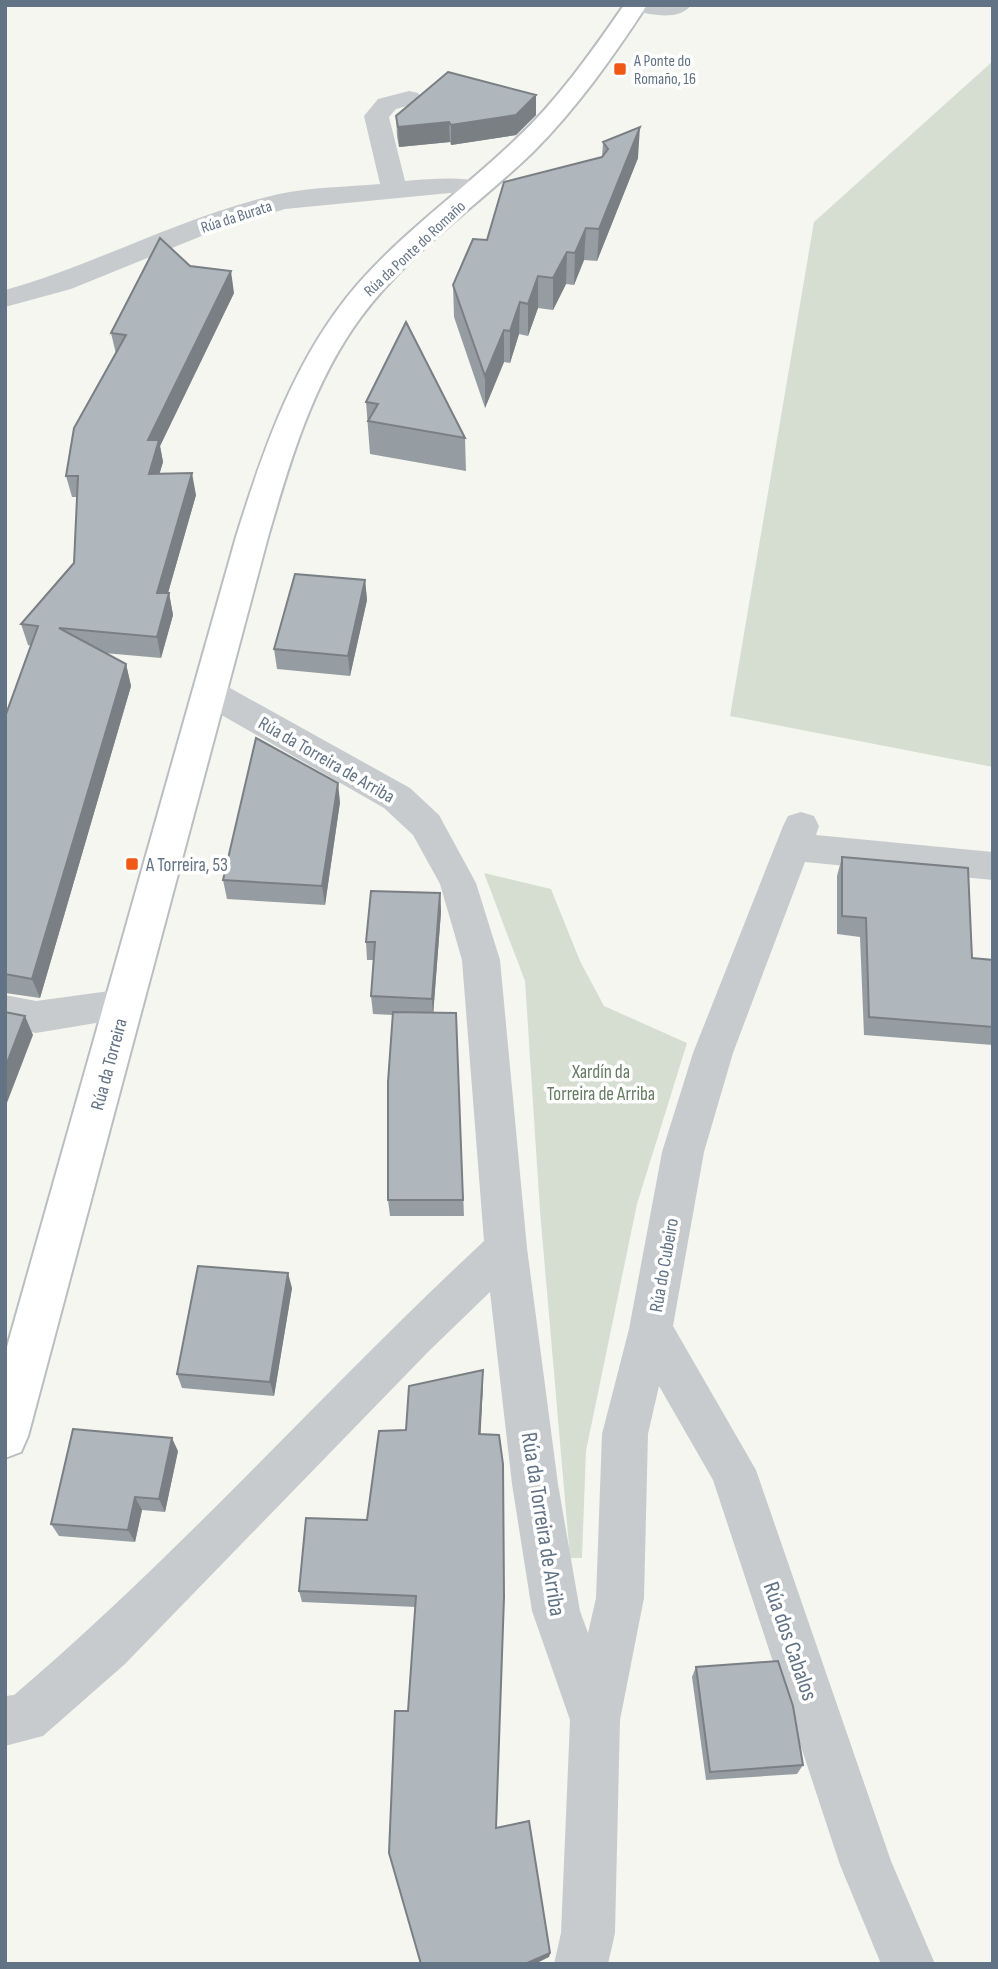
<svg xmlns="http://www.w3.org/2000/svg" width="998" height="1969" viewBox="0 0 998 1969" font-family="'Sofia Sans Condensed',sans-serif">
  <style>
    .green { fill: #d6ded2 }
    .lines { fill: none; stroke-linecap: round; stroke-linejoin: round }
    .major-casing { stroke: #babdc1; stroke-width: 4 }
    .minor { fill: #c8cbce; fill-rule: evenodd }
    .major { fill: #fff; fill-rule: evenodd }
    .wall { fill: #969da2 }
    .shaded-wall { fill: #7a7f84 }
    .building { fill: #afb6bc; stroke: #7a7f84; stroke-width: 2 }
    .poi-dot { fill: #f15717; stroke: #fff; stroke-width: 2.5 }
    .labels { text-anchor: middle; stroke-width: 7; stroke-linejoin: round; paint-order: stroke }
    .far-poi-label { font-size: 16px; fill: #627385; stroke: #fff; text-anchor: start }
    .far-street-label { font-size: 16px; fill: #627385; stroke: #fff }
    .street-label { font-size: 19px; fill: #627385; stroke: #fff }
    .poi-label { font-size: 19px; fill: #627385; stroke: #fff; text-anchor: start }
    .park-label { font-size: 19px; fill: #657c62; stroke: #fff }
    .near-street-label { font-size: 23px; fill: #627385; stroke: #fff }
  </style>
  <rect width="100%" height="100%" fill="#f6f6f1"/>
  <path class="green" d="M 993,61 L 993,767 L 730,716 L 814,222 Z
    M 484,873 L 551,889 L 580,961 L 604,1006 L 687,1043 L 637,1204 L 586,1451 L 582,1558 L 570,1558 L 540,1211 L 525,981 Z"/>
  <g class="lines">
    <defs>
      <path id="major" d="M 624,5 L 647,5 C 613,57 577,108 533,152 C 476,207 408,253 361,317 C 313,382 290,461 268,537 L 28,1436 L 21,1452 L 5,1458 L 5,1354 L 236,537 C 264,447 295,357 357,285 C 404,231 463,190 514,141 C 557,101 591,53 624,5 Z"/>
    </defs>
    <use href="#major" class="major-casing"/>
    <path class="minor" d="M 628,5 L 691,5 C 679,22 648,14 631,10 Z
      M 409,91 L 418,93 L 421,98 L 418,103 L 396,109 L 389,117 L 405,181 C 433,179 460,176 487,183 L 491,188 L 487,193 L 478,196 L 450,193 L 285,209 L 204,235 L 71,289 L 5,307 L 5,290 C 98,264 184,215 279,194 C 311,187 347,187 380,184 L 364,116 L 378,99 Z
      M 209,680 L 221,683 L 410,788 L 439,815 L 476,883 L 500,960 L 527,1248 L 558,1484 L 580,1611 L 588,1633 L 596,1598 L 602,1434 L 629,1329 L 662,1152 L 693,1053 L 783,826 L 788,816 L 801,812 L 814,816 L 819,826 L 816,835 L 993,852 L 993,880 L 805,862 L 733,1053 L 704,1152 L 673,1326 L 756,1470 L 891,1861 L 935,1964 L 881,1964 L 840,1865 L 713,1480 L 659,1386 L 648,1434 L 644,1598 L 620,1720 L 615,1933 L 608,1964 L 554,1964 L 561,1933 L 570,1720 L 532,1611 L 512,1484 L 490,1292 L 429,1351 L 125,1664 L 43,1736 L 5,1746 L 5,1696 L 14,1695 C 180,1554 325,1389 484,1241 L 462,960 L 440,884 L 413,835 L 384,808 L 197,701 L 192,692 L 197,683 Z
      M 124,989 L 138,994 L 143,1005 L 138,1016 L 36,1033 L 5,1027 L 5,995 L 36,1001 Z"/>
    <use href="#major" class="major"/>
  </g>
  <path class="wall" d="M 536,115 L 516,135 L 451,145 L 450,142 L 399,147 L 397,136 L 396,116 Z
    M 603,142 L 638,158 L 597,261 L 584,260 L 574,285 L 566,284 L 553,310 L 538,308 L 528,336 L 519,334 L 510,363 L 504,362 L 485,408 L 454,317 L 453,285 L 487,240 L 602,157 Z
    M 190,266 L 234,293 L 160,446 L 163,462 L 159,474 L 196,495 L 168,593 L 169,593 L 173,615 L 161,658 L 104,653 L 126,664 L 131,686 L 40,998 L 5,993 L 5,717 L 31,646 L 28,645 L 21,624 L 74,563 L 77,497 L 72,497 L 66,476 L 116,354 L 111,333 Z
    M 406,322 L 465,438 L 466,471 L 370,454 L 366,402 Z
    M 365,580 L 367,600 L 350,676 L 277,669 L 274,649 Z
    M 340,802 L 325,905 L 227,899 L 223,880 Z
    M 842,857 L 972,958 L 993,960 L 993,1045 L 864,1035 L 860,937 L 837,934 L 837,876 Z
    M 440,893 L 441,912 L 433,1013 L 456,1013 L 464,1216 L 390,1216 L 388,1200 L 393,1015 L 373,1014 L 371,996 L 374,960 L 367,960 L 366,942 Z
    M 292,1288 L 274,1396 L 182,1388 L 177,1374 Z
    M 483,1384 L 480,1434 L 497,1828 L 550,1953 L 549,1957 L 408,1711 L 416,1607 L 302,1602 L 299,1591 L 367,1520 L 406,1430 Z
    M 178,1451 L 165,1512 L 142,1510 L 135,1542 L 59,1536 L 51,1524 Z
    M 696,1667 L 803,1765 L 797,1774 L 706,1780 L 692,1677 Z"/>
  <path class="shaded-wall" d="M 536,95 L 536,115 L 516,135 L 451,145 L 451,125 Z
    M 449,122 L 450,142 L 399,147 L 398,127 Z
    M 640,127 L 638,158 L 597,261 L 599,229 Z
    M 586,228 L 584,260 L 574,285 L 575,253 Z
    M 567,252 L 566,284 L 553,310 L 553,278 Z
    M 231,271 L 234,293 L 160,446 L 163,462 L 153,496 L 149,474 L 148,440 Z
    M 538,276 L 538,308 L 528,336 L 528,304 Z
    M 520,302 L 519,334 L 510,363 L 510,331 Z
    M 504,330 L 504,362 L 485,408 L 485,376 Z
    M 192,473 L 196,495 L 162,614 L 157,593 Z
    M 365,580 L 367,600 L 350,676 L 348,656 Z
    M 169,593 L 173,615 L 161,658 L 157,637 Z
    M 126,664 L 131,686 L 40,998 L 32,979 Z
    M 338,783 L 340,802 L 325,905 L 322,886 Z
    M 440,893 L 441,912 L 433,1017 L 432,999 Z
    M 25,1016 L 33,1035 L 5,1108 L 5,1068 Z
    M 288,1273 L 292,1288 L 274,1396 L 270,1382 Z
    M 483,1370 L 483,1384 L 480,1447 L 479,1434 Z
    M 172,1438 L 178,1451 L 165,1512 L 159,1499 Z
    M 135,1497 L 142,1510 L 135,1542 L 128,1530 Z
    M 550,1953 L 549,1957 L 535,1964 L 525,1964 Z"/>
  <path class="building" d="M 448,72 L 536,95 L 516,115 L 451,125 L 449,122 L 398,127 L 396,116 Z
    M 640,127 L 599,229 L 586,228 L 575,253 L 567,252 L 553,278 L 538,276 L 528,304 L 520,302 L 510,331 L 504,330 L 485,376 L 453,285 L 473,239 L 487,240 L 504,182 L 602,157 L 608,149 L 603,142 Z
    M 160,238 L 190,266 L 231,271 L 148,440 L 159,440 L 149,474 L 192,473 L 157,593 L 169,593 L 157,637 L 59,628 L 126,664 L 32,979 L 5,974 L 5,717 L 38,626 L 21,624 L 74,563 L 78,476 L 66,476 L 74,428 L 126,335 L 111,333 Z
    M 406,322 L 465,438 L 368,421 L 378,404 L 366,402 Z
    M 295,574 L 365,580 L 348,656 L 274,649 Z
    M 256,738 L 338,783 L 322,886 L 223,880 Z
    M 842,857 L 968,868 L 972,958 L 993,960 L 993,1027 L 869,1017 L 866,918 L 842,916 Z
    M 371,891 L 440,893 L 432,999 L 371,996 L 375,942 L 366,942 Z
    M 5,1012 L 25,1016 L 5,1068 Z
    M 393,1012 L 456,1013 L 463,1200 L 388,1200 L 388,1082 Z
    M 198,1266 L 288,1273 L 270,1382 L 177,1374 Z
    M 483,1370 L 479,1434 L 499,1435 L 503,1464 L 504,1597 L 496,1828 L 529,1821 L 550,1953 L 525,1964 L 421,1964 L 389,1853 L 395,1711 L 408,1711 L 416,1596 L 299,1591 L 306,1518 L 367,1520 L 379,1431 L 406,1430 L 409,1386 Z
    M 73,1429 L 172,1438 L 159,1499 L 135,1497 L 128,1530 L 51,1524 Z
    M 778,1661 L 793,1706 L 803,1765 L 710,1772 L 696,1667 Z"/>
  <g class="poi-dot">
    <rect x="613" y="62" width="14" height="14" rx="3.5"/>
    <rect x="125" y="857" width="14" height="14" rx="3.5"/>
  </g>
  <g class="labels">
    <g class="far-poi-label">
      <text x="634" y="66">A Ponte do<tspan x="634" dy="18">Romaño, 16</tspan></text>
    </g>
    <g class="far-street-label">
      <text transform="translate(236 216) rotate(-18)" y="6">Rúa da Burata</text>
      <text transform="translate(414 248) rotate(-43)" y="6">Rúa da Ponte do Romaño</text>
    </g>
    <g class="street-label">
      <text transform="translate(327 759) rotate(30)" y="7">Rúa da Torreira de Arriba</text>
      <text transform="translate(108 1064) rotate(-75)" y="7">Rúa da Torreira</text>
      <text transform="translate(663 1265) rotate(-80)" y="7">Rúa do Cubeiro</text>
    </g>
    <g class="poi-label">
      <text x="146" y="871">A Torreira, 53</text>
    </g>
    <g class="park-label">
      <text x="601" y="1078">Xardín da<tspan x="601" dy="22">Torreira de Arriba</tspan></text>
    </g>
    <g class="near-street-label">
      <text transform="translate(544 1524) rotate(81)" y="8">Rúa da Torreira de Arriba</text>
      <text transform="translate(791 1641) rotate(71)" y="8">Rúa dos Cabalos</text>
    </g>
  </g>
  <rect width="998" height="1969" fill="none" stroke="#627385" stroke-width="14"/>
</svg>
